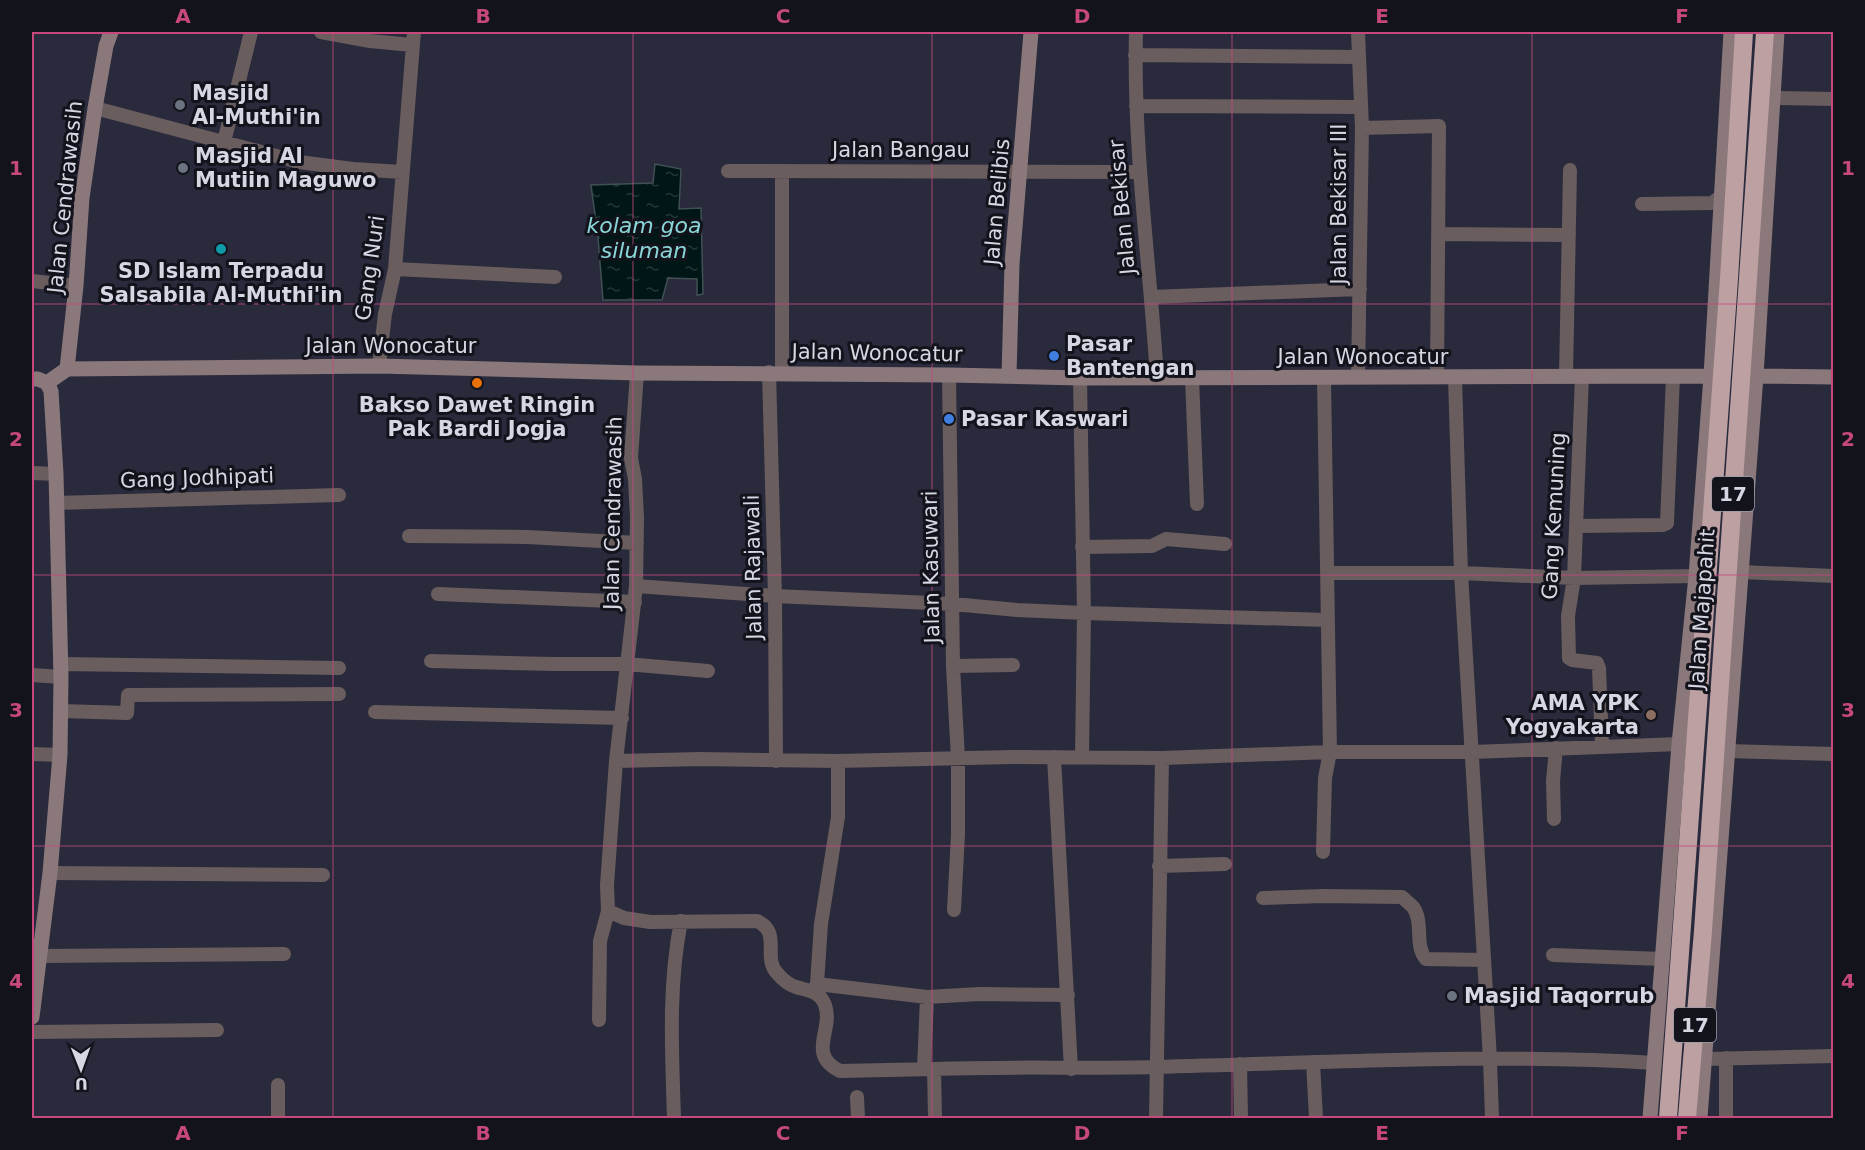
<svg xmlns="http://www.w3.org/2000/svg" width="1865" height="1150" viewBox="0 0 1865 1150" font-family="'DejaVu Sans',sans-serif">
  <style>
    .water { fill: url(#water-ripples); stroke: #405054; stroke-width: 1.5 }
    .lines { fill: none; stroke-linecap: round; stroke-linejoin: round }
    .street { stroke: #695d5e; stroke-width: 14 }
    .secondary { stroke: #8b787a; stroke-width: 15 }
    .highway { stroke: #bda0a2; stroke-width: 18 }
    .grid { fill: none; stroke: #c7487d; stroke-width: 1.5; stroke-opacity: 0.55 }
    .worship-dot { fill: #6b7280; stroke: #13131c; stroke-width: 2 }
    .culture-dot { fill: #0f9aa8; stroke: #13131c; stroke-width: 2 }
    .shop-dot { fill: #3f7fe0; stroke: #13131c; stroke-width: 2 }
    .food-dot { fill: #e8710a; stroke: #13131c; stroke-width: 2 }
    .education-dot { fill: #8d6e63; stroke: #13131c; stroke-width: 2 }
    .labels { text-anchor: middle; stroke-width: 6; stroke-linejoin: round; paint-order: stroke }
    .shield { fill: #13131c; stroke: #9c9ca7; stroke-width: 1.5 }
    .shield-label { font-size: 20px; font-weight: bold; fill: #d6d7e3 }
    .poi-label { font-size: 21px; font-weight: bold; fill: #d6d7e3; stroke: #13131c; text-anchor: start }
    .street-label { font-size: 21px; fill: #d6d7e3; stroke: #13131c }
    .water-label { font-size: 22px; font-style: italic; fill: #8ad5d7; stroke: #13131c }
    .neatline { fill: none; stroke: #c7487d; stroke-width: 2 }
    .grid-label { font-size: 20px; text-anchor: middle; font-weight: bold; fill: #c7487d }
  </style>
  <defs>
    <pattern id="water-ripples" width="26" height="14" patternUnits="userSpaceOnUse" patternTransform="scale(1.5)"><rect width="26" height="14" fill="#001617"/><path d="M2 4q2-2 4 0t4 0M15 11q2-2 4 0t4 0" fill="none" stroke="#243739"/></pattern>
  </defs>
  <rect width="100%" height="100%" fill="#292a3c"/>
  <path class="water" d="M 655,164 L 681,169 L 679,209 L 701,208 L 703,294 L 697,295 L 697,279 L 668,278 L 662,300 L 603,300 L 598,237 L 591,185 L 653,183 Z"/>
  <g class="lines">
    <path class="street" d="M 321,32 L 370,41 L 412,45
      M 1136,32 C 1133,148 1150,263 1157,378
      M 1135,55 L 1358,57
      M 1773,98 L 1834,99
      M 1136,106 L 1361,107
      M 95,108 L 299,162 L 353,169 L 402,172
      M 1362,128 L 1439,126 L 1437,377
      M 224,142 L 251,32
      M 728,171 L 1140,172
      M 1642,204 L 1712,203 L 1720,197
      M 1438,234 L 1569,235
      M 395,269 L 555,277
      M 32,281 L 76,286
      M 1151,297 L 1360,289
      M 379,366 L 385,314 L 395,269 L 414,32
      M 769,372 L 775,596 L 776,761
      M 637,373 L 631,458 L 635,479 L 637,517 L 636,586 L 616,761 L 607,885 L 608,911 L 624,918 L 650,922 L 757,921 C 782,932 762,957 777,973 C 782,979 789,985 796,987 C 808,991 820,991 825,1005 C 834,1030 806,1054 840,1071 L 934,1069
      M 782,373 L 782,172
      M 949,375 L 953,666 L 958,759 L 958,834 L 954,910
      M 1566,376 L 1570,170
      M 1582,376 L 1574,578 L 1568,616 L 1569,658 L 1572,660 L 1597,663 L 1599,668 L 1602,746
      M 1358,377 L 1362,128 L 1358,32
      M 1080,378 L 1084,613 L 1082,757
      M 1192,378 L 1197,504
      M 1455,378 L 1461,573 L 1490,1059 L 1492,1118
      M 32,473 L 56,474
      M 56,503 L 339,495
      M 1576,526 L 1663,525 L 1667,523 L 1673,376
      M 409,536 L 527,537 L 637,543
      M 1082,547 L 1152,546 L 1166,539 L 1225,544
      M 1741,572 L 1834,576
      M 1328,573 L 1461,573 L 1574,578 L 1696,576
      M 636,586 L 775,596 L 953,604 L 1017,610 L 1084,613 L 1327,620
      M 438,594 L 635,602
      M 431,661 L 554,664 L 626,664 L 708,671
      M 60,664 L 339,668
      M 953,666 L 1013,665
      M 32,675 L 61,677
      M 61,711 L 127,713 L 128,695 L 339,694
      M 375,712 L 622,718
      M 1728,751 L 1834,754
      M 32,754 L 60,755
      M 1054,757 L 1071,1069
      M 616,761 L 700,759 L 838,761 L 1011,757 L 1162,758 L 1330,752 L 1472,752 L 1679,744
      M 1554,819 L 1553,781 L 1556,748
      M 1323,852 L 1325,778 L 1330,752 L 1324,378
      M 1159,866 L 1225,864
      M 50,873 L 323,875
      M 1263,898 L 1324,896 L 1402,897 C 1405,900 1410,904 1413,907 C 1424,922 1414,946 1426,959 L 1484,960
      M 1553,955 L 1662,959
      M 39,956 L 284,954
      M 817,984 L 927,997 L 980,994 L 1068,995
      M 813,991 L 817,984 L 821,924 L 838,817 L 838,761
      M 599,1020 L 600,941 L 608,911
      M 32,1032 L 217,1030
      M 1726,1058 L 1726,1118
      M 1704,1059 L 1834,1056
      M 1313,1062 L 1316,1118
      M 1240,1064 L 1241,1118
      M 924,1069 L 927,997
      M 857,1097 L 858,1118
      M 278,1118 L 278,1085
      M 674,1118 C 672,1053 668,986 681,921
      M 935,1118 L 934,1069 C 1008,1066 1082,1069 1156,1067 C 1322,1063 1489,1053 1655,1063
      M 1156,1118 L 1162,758"/>
    <path class="secondary" d="M 67,369 L 76,286 L 82,198 L 95,108 L 106,46 L 111,32
      M 1009,376 L 1012,264 L 1031,32
      M 1756,376 L 1834,377
      M 32,379 L 38,379 L 47,383
      M 47,383 L 67,369 L 379,366 L 637,373 L 949,375 L 1080,378 L 1711,376
      M 32,1017 L 50,873 L 60,755 L 61,677 L 56,474 L 51,391 L 47,383
      M 1650,1118 L 1679,744 L 1696,576 L 1711,376 L 1731,32
      M 1700,1118 L 1756,376 L 1777,32"/>
    <path class="highway" d="M 1668,1118 L 1729,279 L 1744,32
      M 1687,1118 L 1703,931 L 1765,32"/>
  </g>
  <path class="grid" d="M 333,32 L 333,1118M 633,32 L 633,1118M 932,32 L 932,1118M 1232,32 L 1232,1118M 1532,32 L 1532,1118M 32,304 L 1834,304M 32,575 L 1834,575M 32,846 L 1834,846"/>
  <g class="worship-dot">
    <circle cx="180" cy="105" r="6"/>
    <circle cx="183" cy="168" r="6"/>
    <circle cx="1452" cy="996" r="6"/>
  </g>
  <circle class="culture-dot" cx="221" cy="249" r="6"/>
  <g class="shop-dot">
    <circle cx="1054" cy="356" r="6"/>
    <circle cx="949" cy="419" r="6"/>
  </g>
  <circle class="food-dot" cx="477" cy="383" r="6"/>
  <circle class="education-dot" cx="1651" cy="715" r="6"/>
  <g class="labels">
    <g class="shield">
      <rect x="1712" y="477" width="42" height="34" rx="4.5"/>
      <rect x="1674" y="1008" width="42" height="34" rx="4.5"/>
    </g>
    <g class="shield-label">
      <text x="1733" y="501">17</text>
      <text x="1695" y="1032">17</text>
    </g>
    <g class="poi-label">
      <text x="192" y="100">Masjid<tspan x="192" dy="24">Al-Muthi'in</tspan></text>
      <text x="195" y="163">Masjid Al<tspan x="195" dy="24">Mutiin Maguwo</tspan></text>
      <text x="221" y="278" text-anchor="middle">SD Islam Terpadu<tspan x="221" dy="24">Salsabila Al-Muthi'in</tspan></text>
      <text x="1066" y="351">Pasar<tspan x="1066" dy="24">Bantengan</tspan></text>
      <text x="477" y="412" text-anchor="middle">Bakso Dawet Ringin<tspan x="477" dy="24">Pak Bardi Jogja</tspan></text>
      <text x="961" y="426">Pasar Kaswari</text>
      <text x="1639" y="710" text-anchor="end">AMA YPK<tspan x="1639" dy="24">Yogyakarta</tspan></text>
      <text x="1464" y="1003">Masjid Taqorrub</text>
    </g>
    <g class="street-label">
      <text x="901" y="157">Jalan Bangau</text>
      <text transform="translate(65 197) rotate(-84)" y="7">Jalan Cendrawasih</text>
      <text transform="translate(997 202) rotate(-85)" y="7">Jalan Belibis</text>
      <text transform="translate(1339 204) rotate(-90)" y="7">Jalan Bekisar III</text>
      <text transform="translate(1122 207) rotate(-95)" y="7">Jalan Bekisar</text>
      <text transform="translate(370 268) rotate(-82)" y="7">Gang Nuri</text>
      <text x="391" y="353">Jalan Wonocatur</text>
      <text transform="translate(877 353) rotate(1)" y="7">Jalan Wonocatur</text>
      <text x="1363" y="364">Jalan Wonocatur</text>
      <text transform="translate(197 478) rotate(-2)" y="7">Gang Jodhipati</text>
      <text transform="translate(613 513) rotate(-89)" y="7">Jalan Cendrawasih</text>
      <text transform="translate(1554 516) rotate(-87)" y="7">Gang Kemuning</text>
      <text transform="translate(753 567) rotate(-91)" y="7">Jalan Rajawali</text>
      <text transform="translate(931 567) rotate(-91)" y="7">Jalan Kasuwari</text>
      <text transform="translate(1702 609) rotate(-86)" y="7">Jalan Majapahit</text>
    </g>
    <g class="water-label">
      <text x="644" y="233">kolam goa<tspan x="644" dy="25">siluman</tspan></text>
    </g>
  </g>
  <rect width="1865" height="1150" fill="none" stroke="#13131c" stroke-width="66"/>
  <g transform="translate(81 1069) rotate(179)" stroke="#13131c" stroke-width="4.5" paint-order="stroke">
  <path d="M0-4.5L10 22L0 15L-10 22Z" fill="#d6d7e3"/>
  <text y="-9" font-size="16" font-weight="bold" text-anchor="middle" fill="#d6d7e3">U</text>
  </g>
  <rect x="33" y="33" width="1799" height="1084" class="neatline"/>
  <g class="grid-label">
    <text x="183" y="23">A</text>
    <text x="483" y="23">B</text>
    <text x="783" y="23">C</text>
    <text x="1082" y="23">D</text>
    <text x="1382" y="23">E</text>
    <text x="1682" y="23">F</text>
    <text x="16" y="175">1</text>
    <text x="1848" y="175">1</text>
    <text x="16" y="446">2</text>
    <text x="1848" y="446">2</text>
    <text x="16" y="717">3</text>
    <text x="1848" y="717">3</text>
    <text x="16" y="988">4</text>
    <text x="1848" y="988">4</text>
    <text x="183" y="1140">A</text>
    <text x="483" y="1140">B</text>
    <text x="783" y="1140">C</text>
    <text x="1082" y="1140">D</text>
    <text x="1382" y="1140">E</text>
    <text x="1682" y="1140">F</text>
  </g>
</svg>
